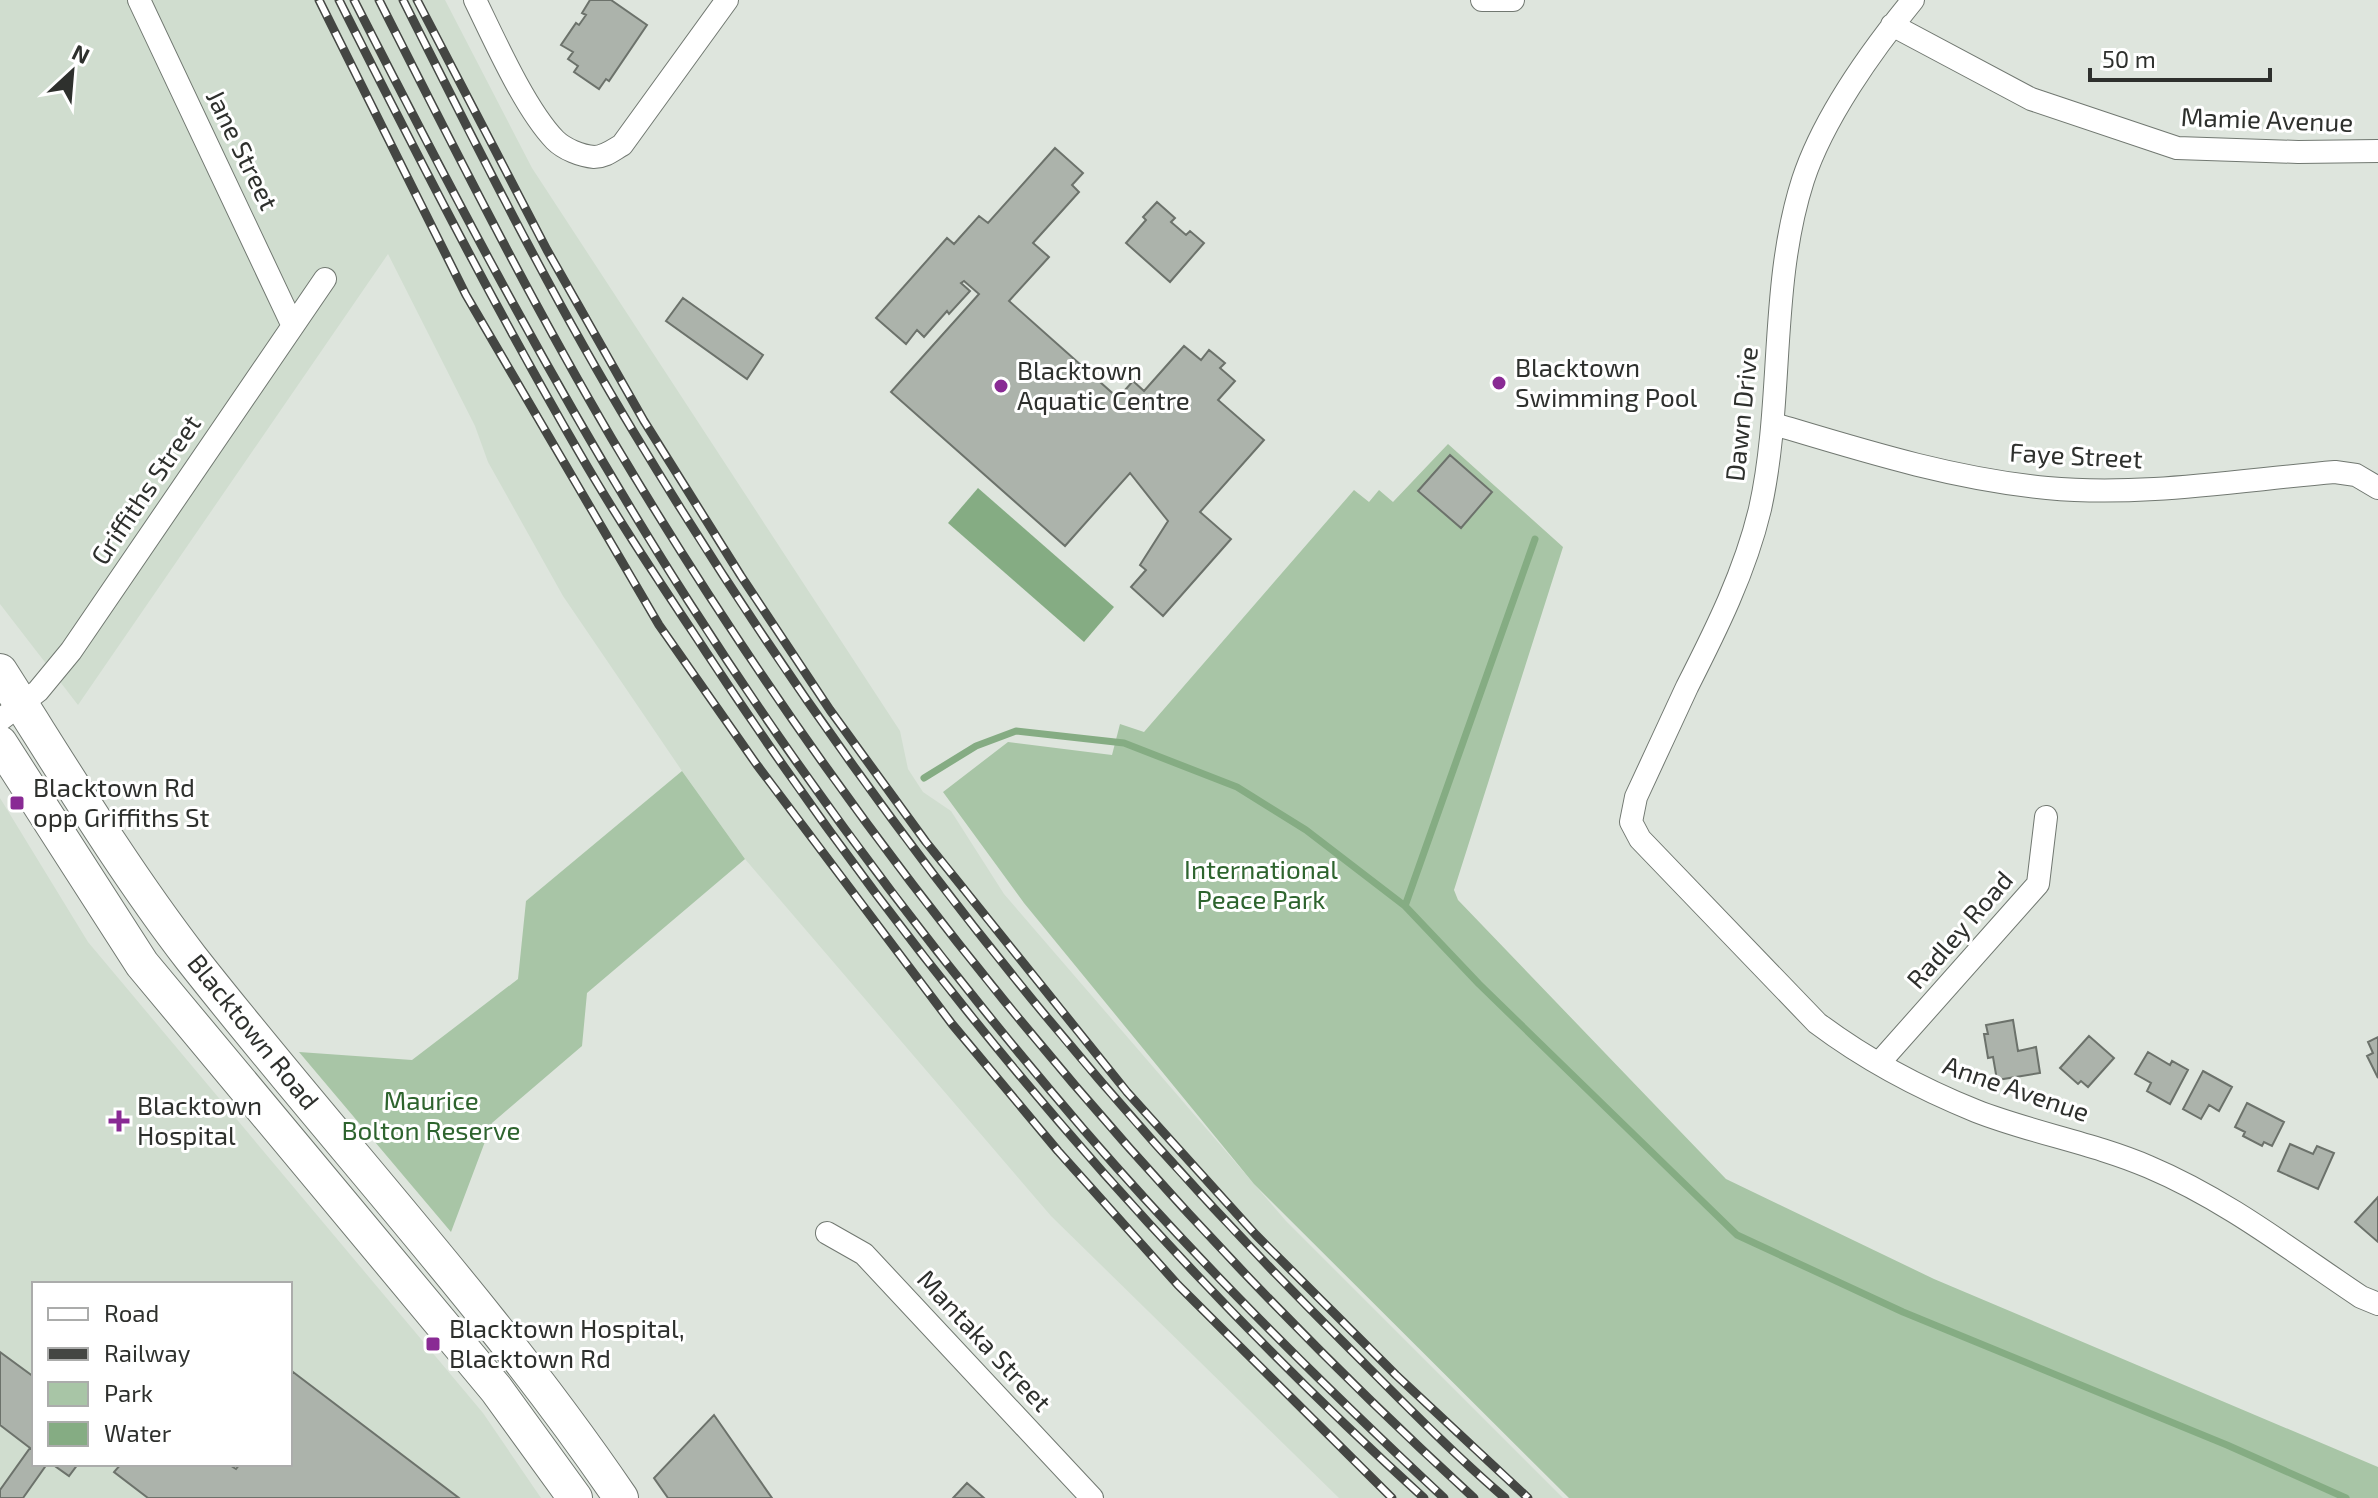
<svg xmlns="http://www.w3.org/2000/svg" width="2378" height="1498" viewBox="0 0 2378 1498" font-family="'Exo 2',sans-serif">
  <style>
    .built { fill: #d0ddcf; fill-rule: evenodd }
    .green { fill: #a8c5a6 }
    .water { fill: #85ac83 }
    .lines { fill: none; stroke-linecap: round; stroke-linejoin: round }
    .stream { stroke: #85ac83; stroke-width: 7 }
    .building { fill: #acb3ab; stroke: #6c726b; stroke-width: 2 }
    .minor-casing { stroke: #717871; stroke-width: 24 }
    .primary-casing { stroke: #717871; stroke-width: 36 }
    .minor { stroke: #fff; stroke-width: 22 }
    .primary { stroke: #fff; stroke-width: 34 }
    .rail-casing { stroke: #444643; stroke-width: 9 }
    .rail { stroke: #fff; stroke-width: 6; stroke-dasharray: 18; stroke-linecap: butt }
    .poi-dot { fill: #892a94; stroke: #fff; stroke-width: 3 }
    .labels { text-anchor: middle; stroke-width: 6; stroke-linejoin: round; paint-order: stroke }
    .street-label { font-size: 26px; fill: #2e302d; stroke: #fff }
    .poi-label { font-size: 26px; fill: #2e302d; stroke: #fff; text-anchor: start }
    .park-label { font-size: 26px; fill: #2e642e; stroke: #fff }
  </style>
  <rect width="100%" height="100%" fill="#dee5dd"/>
  <path class="built" d="M 0,0 L 445,0 L 532,168 L 900,731 L 908,769 L 923,792 L 951,811 L 1004,894 L 1286,1221 L 1563,1498 L 1339,1498 L 1051,1216 L 745,859 L 682,771 L 563,596 L 488,462 L 475,426 L 388,254 L 78,705 L 0,604 Z
    M 0,798 L 88,942 L 483,1413 L 541,1498 L 0,1498 ZM 34,1284 L 290,1284 L 290,1464 L 34,1464 Z"/>
  <path class="green" d="M 1448,444 L 1563,547 L 1454,890 L 1458,900 L 1726,1179 L 1934,1279 L 2378,1467 L 2378,1498 L 1569,1498 L 1254,1184 L 1024,903 L 943,792 L 1008,742 L 1112,755 L 1120,724 L 1144,732 L 1354,490 L 1369,502 L 1379,490 L 1393,502 Z
    M 682,771 L 745,859 L 587,993 L 582,1046 L 492,1123 L 451,1232 L 299,1052 L 412,1060 L 518,979 L 526,901 Z"/>
  <path class="water" d="M 978,488 L 1114,607 L 1084,642 L 948,523 Z"/>
  <g class="lines">
    <path class="stream" d="M 924,778 L 976,746 L 1016,731 L 1124,743 L 1237,787 L 1306,830 L 1405,906 L 1479,984 L 1737,1235 L 1903,1312 L 2227,1445 L 2346,1498
      M 1405,906 L 1535,539"/>
  </g>
  <path class="building" d="M 590,0 L 611,0 L 647,25 L 609,81 L 606,79 L 599,89 L 574,72 L 578,66 L 568,59 L 573,52 L 561,45 L 576,23 L 579,25 L 586,15 L 582,13 Z
    M 1055,148 L 1083,173 L 1072,185 L 1079,192 L 1033,243 L 1049,257 L 1009,301 L 1118,398 L 1133,381 L 1144,391 L 1184,346 L 1201,360 L 1209,350 L 1225,363 L 1220,368 L 1235,381 L 1218,400 L 1264,440 L 1200,512 L 1231,539 L 1163,616 L 1131,587 L 1146,570 L 1140,565 L 1168,521 L 1130,473 L 1065,546 L 891,392 L 979,294 L 964,281 L 961,283 L 970,291 L 949,314 L 947,311 L 924,337 L 917,330 L 906,344 L 876,318 L 947,238 L 954,244 L 979,216 L 988,223 Z
    M 1157,202 L 1175,218 L 1171,222 L 1186,235 L 1190,231 L 1204,243 L 1170,282 L 1126,243 L 1146,220 L 1143,217 Z
    M 683,298 L 763,355 L 747,379 L 666,321 Z
    M 1450,455 L 1492,492 L 1461,528 L 1418,491 Z
    M 2013,1020 L 2018,1051 L 2036,1047 L 2040,1073 L 1997,1080 L 1993,1057 L 1988,1058 L 1984,1034 L 1988,1034 L 1986,1025 Z
    M 2089,1036 L 2114,1058 L 2088,1087 L 2081,1081 L 2078,1084 L 2060,1068 Z
    M 2378,1037 L 2378,1078 L 2367,1056 L 2373,1053 L 2368,1042 Z
    M 2148,1052 L 2170,1065 L 2172,1061 L 2188,1070 L 2170,1104 L 2147,1091 L 2151,1083 L 2135,1074 Z
    M 2203,1071 L 2232,1087 L 2219,1111 L 2209,1105 L 2201,1119 L 2183,1109 Z
    M 2247,1103 L 2284,1122 L 2272,1146 L 2264,1142 L 2262,1146 L 2243,1136 L 2245,1132 L 2235,1127 Z
    M 2290,1144 L 2313,1154 L 2317,1146 L 2334,1153 L 2318,1189 L 2278,1171 Z
    M 2378,1197 L 2378,1242 L 2355,1222 Z
    M 0,1352 L 34,1377 L 34,1451 L 0,1425 Z
    M 293,1372 L 459,1498 L 148,1498 L 114,1472 L 121,1464 L 228,1464 L 236,1469 L 240,1464 L 290,1464 L 290,1376 Z
    M 714,1415 L 772,1498 L 668,1498 L 654,1478 Z
    M 30,1448 L 34,1451 L 34,1464 L 47,1464 L 23,1498 L 0,1498 L 0,1490 Z
    M 52,1464 L 78,1464 L 69,1476 Z
    M 967,1483 L 984,1498 L 953,1498 Z"/>
  <g class="lines">
    <defs>
      <path id="minor" d="M 139,0 L 292,324
        M 475,0 C 494,39 525,109 555,140 C 564,149 581,156 594,157 C 605,157 613,150 622,145 L 727,0
        M 1482,0 L 1513,0
        M 1913,0 C 1872,50 1823,119 1803,180 C 1769,286 1784,401 1760,509 C 1745,572 1716,630 1687,687 C 1670,724 1653,760 1636,797 L 1631,822 L 1640,839 L 1817,1023 C 1865,1059 1919,1088 1976,1111 C 2032,1133 2093,1143 2149,1167 C 2227,1200 2292,1251 2361,1297 L 2378,1304
        M 1892,25 L 2031,99 L 2177,148 L 2298,152 L 2378,151
        M 1774,424 C 1864,451 1953,479 2047,488 C 2142,497 2240,480 2335,472 L 2356,475 L 2378,488
        M 0,720 L 38,691 L 71,651 L 325,279
        M 1879,1063 L 2038,884 L 2046,817
        M 827,1233 L 864,1254 L 1092,1498"/>
      <path id="primary" d="M 0,671 C 62,768 121,867 191,958 C 333,1139 491,1307 621,1498
        M 0,743 L 142,964 L 496,1389 L 575,1498"/>
    </defs>
    <use href="#minor" class="minor-casing"/>
    <use href="#primary" class="primary-casing"/>
    <use href="#minor" class="minor"/>
    <use href="#primary" class="primary"/>
    <defs>
      <path id="rail" d="M 319,0 L 466,295 L 659,625 L 757,765 L 952,1024 L 1058,1151 L 1178,1285 L 1392,1498
        M 339,0 C 416,153 494,306 580,454 C 619,522 663,587 706,652 C 910,962 1149,1248 1424,1498
        M 354,0 C 460,208 565,409 691,605 C 807,786 944,967 1084,1130 C 1196,1260 1319,1381 1444,1498
        M 379,0 C 454,148 528,296 612,439 C 845,832 1137,1190 1474,1498
        M 403,0 C 476,145 549,292 633,431 C 833,763 1067,1068 1342,1341 C 1395,1394 1448,1449 1505,1498
        M 417,0 L 547,250 L 644,421 L 741,576 L 830,710 L 926,842 L 1127,1092 L 1256,1235 L 1396,1375 L 1528,1498"/>
    </defs>
    <use href="#rail" class="rail-casing"/>
    <use href="#rail" class="rail"/>
  </g>
  <g class="poi-dot">
    <circle cx="1499" cy="383" r="8"/>
    <circle cx="1001" cy="386" r="8"/>
    <rect x="9" y="795" width="16" height="16" rx="4"/>
    <path d="M115 1109h8v8h8v8h-8v8h-8v-8h-8v-8h8z"/>
    <rect x="425" y="1336" width="16" height="16" rx="4"/>
  </g>
  <g class="labels">
    <g class="street-label">
      <text transform="translate(2267 120) rotate(2)" y="9">Mamie Avenue</text>
      <text transform="translate(242 150) rotate(64)" y="9">Jane Street</text>
      <text transform="translate(1742 414) rotate(-84)" y="9">Dawn Drive</text>
      <text transform="translate(2076 456) rotate(3)" y="9">Faye Street</text>
      <text transform="translate(146 490) rotate(-56)" y="9">Griffiths Street</text>
      <text transform="translate(1960 930) rotate(-49)" y="9">Radley Road</text>
      <text transform="translate(253 1032) rotate(51)" y="9">Blacktown Road</text>
      <text transform="translate(2016 1089) rotate(19)" y="9">Anne Avenue</text>
      <text transform="translate(984 1341) rotate(47)" y="9">Mantaka Street</text>
    </g>
    <g class="poi-label">
      <text x="1515" y="377">Blacktown<tspan x="1515" dy="30">Swimming Pool</tspan></text>
      <text x="1017" y="380">Blacktown<tspan x="1017" dy="30">Aquatic Centre</tspan></text>
      <text x="33" y="797">Blacktown Rd<tspan x="33" dy="30">opp Griffiths St</tspan></text>
      <text x="137" y="1115">Blacktown<tspan x="137" dy="30">Hospital</tspan></text>
      <text x="449" y="1338">Blacktown Hospital,<tspan x="449" dy="30">Blacktown Rd</tspan></text>
    </g>
    <g class="park-label">
      <text x="1261" y="879">International<tspan x="1261" dy="30">Peace Park</tspan></text>
      <text x="431" y="1110">Maurice<tspan x="431" dy="30">Bolton Reserve</tspan></text>
    </g>
  </g>
  <rect x="32" y="1282" width="260" height="184" fill="#ffffff" stroke="#abacab" stroke-width="2"/>
  <rect x="48" y="1308" width="40" height="12" fill="#ffffff" stroke="#abacab" stroke-width="2"/>
  <text x="104" y="1322" font-size="24" fill="#2e302d">Road</text>
  <rect x="48" y="1348" width="40" height="12" fill="#444643" stroke="#abacab" stroke-width="2"/>
  <text x="104" y="1362" font-size="24" fill="#2e302d">Railway</text>
  <rect x="48" y="1382" width="40" height="24" fill="#a8c5a6" stroke="#abacab" stroke-width="2"/>
  <text x="104" y="1402" font-size="24" fill="#2e302d">Park</text>
  <rect x="48" y="1422" width="40" height="24" fill="#85ac83" stroke="#abacab" stroke-width="2"/>
  <text x="104" y="1442" font-size="24" fill="#2e302d">Water</text>
  <g transform="translate(72 72) rotate(26)" stroke="#ffffff" stroke-width="6" paint-order="stroke">
  <path d="M0-6L14 30L0 20L-14 30Z" fill="#2e302d"/>
  <text y="-12" font-size="22" font-weight="bold" text-anchor="middle" fill="#2e302d">N</text>
  </g>
  <path d="M2090 68v12h180v-12" fill="none" stroke="#2e302d" stroke-width="4"/>
  <text x="2102" y="68" font-size="24" fill="#2e302d" stroke="#ffffff" stroke-width="6" paint-order="stroke">50 m</text>
</svg>
